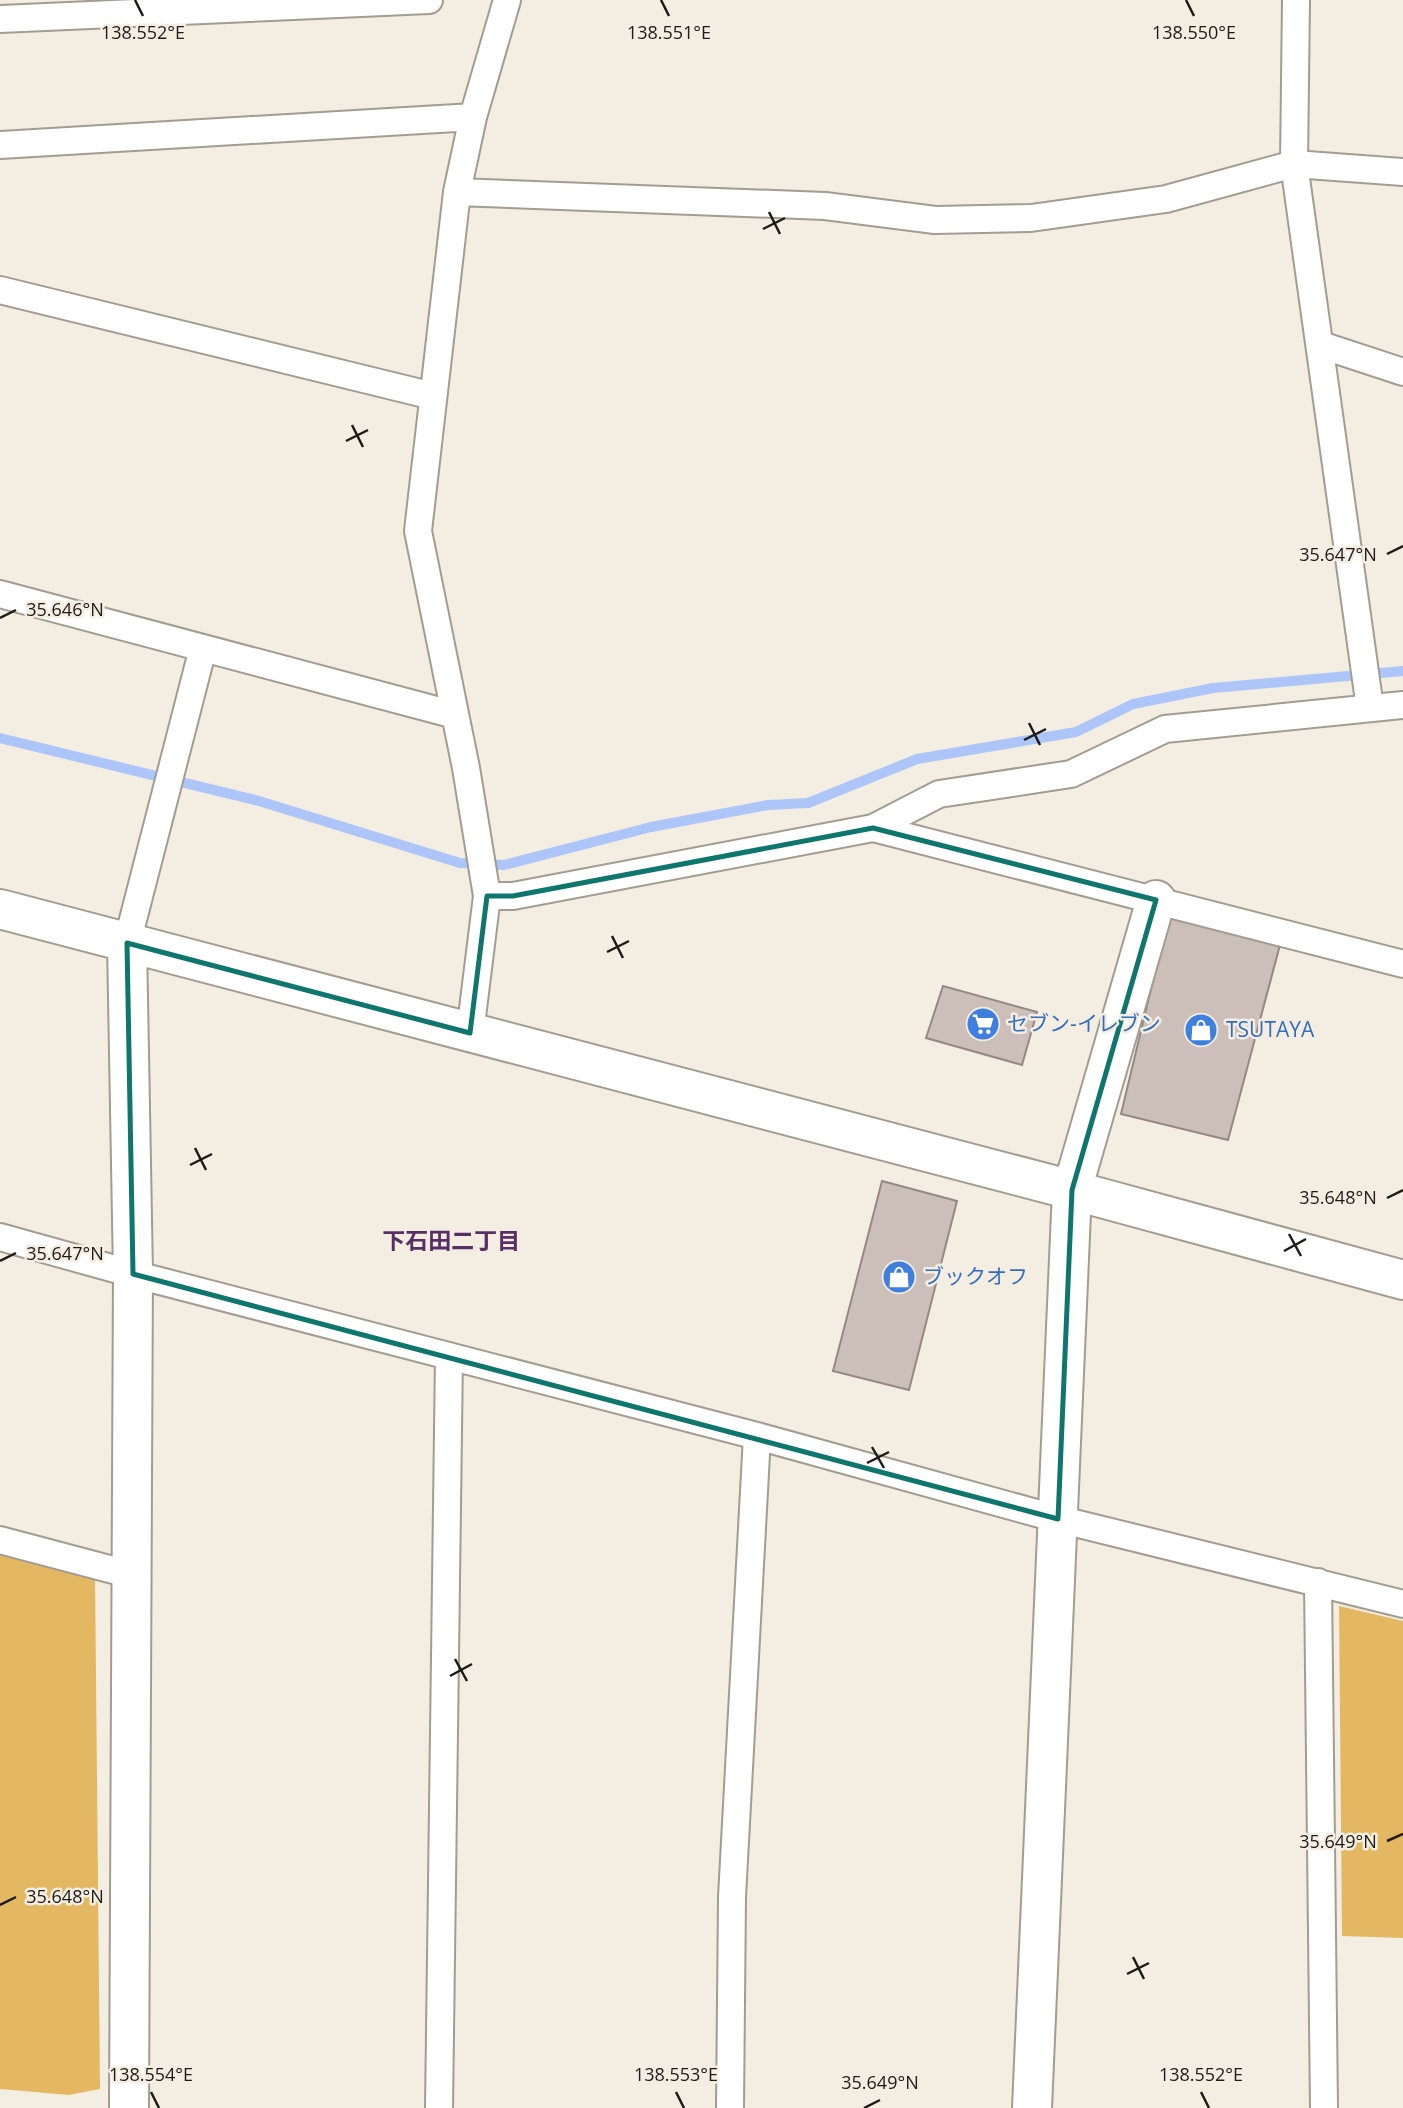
<svg xmlns="http://www.w3.org/2000/svg" width="1403" height="2108" viewBox="0 0 1403 2108" font-family="'Open Sans','Noto Sans JP',sans-serif">
  <style>
    .green { fill: #e4b863 }
    .lines { fill: none; stroke-linecap: round; stroke-linejoin: round }
    .stream { stroke: #adc5f8; stroke-width: 10 }
    .building { fill: #ccbeb9; stroke: #968985; stroke-width: 2 }
    .street-casing { stroke: #a29c91; stroke-width: 30 }
    .secondary-casing { stroke: #a29c91; stroke-width: 42 }
    .street { stroke: #fff; stroke-width: 26 }
    .secondary { stroke: #fff; stroke-width: 38 }
    .marked { fill: none; stroke: #0f766e; stroke-width: 5; stroke-linejoin: round }
    .ticks { fill: none; stroke: #1d1b17; stroke-width: 2.5 }
    .labels { text-anchor: middle; stroke-width: 5; stroke-linejoin: round; paint-order: stroke }
    .shop-label { font-size: 21px; fill: #366cbe; stroke: #f4eee2; text-anchor: start }
    .neighbourhood-label { font-size: 23px; font-weight: bold; fill: #572f65; stroke: #f4eee2 }
    .ticks-label { font-size: 18px; text-anchor: middle; fill: #1d1b17; stroke: #f4eee2; stroke-width: 5; stroke-linejoin: round; paint-order: stroke }
  </style>
  <rect width="100%" height="100%" fill="#f4eee2"/>
  <path class="green" d="M 0,1548 L 95,1572 L 100,2089 L 69,2095 L 0,2089 Z
    M 1339,1606 L 1403,1621 L 1403,1938 L 1342,1936 Z"/>
  <g class="lines">
    <path class="stream" d="M 0,738 L 259,801 L 460,863 L 504,865 L 651,827 L 768,805 L 808,803 L 917,759 L 1076,732 L 1133,704 L 1213,688 L 1403,671"/>
  </g>
  <path class="building" d="M 1169,914 L 1280,945 L 1228,1140 L 1121,1114 Z
    M 943,986 L 1037,1012 L 1022,1065 L 926,1038 Z
    M 882,1181 L 957,1201 L 909,1390 L 833,1371 Z"/>
  <g class="lines">
    <defs>
      <path id="street" d="M 1296,0 L 1294,164 L 1370,708
        M 0,19 L 429,0
        M 0,145 L 473,117
        M 457,192 L 825,206 L 935,220 L 1031,218 L 1166,199 L 1294,164 L 1403,172
        M 0,290 L 433,396
        M 1321,345 L 1403,372
        M 0,594 L 455,715
        M 873,828 L 1403,964
        M 487,896 L 513,896 L 873,828 L 939,794 L 1071,774 L 1165,729 L 1403,705
        M 127,943 L 203,648
        M 470,1033 L 487,896 L 466,768 L 418,531 L 457,192 L 473,117 L 507,0
        M 0,1237 L 133,1274 L 757,1436 L 1058,1519 L 1403,1604
        M 0,1540 L 132,1575
        M 1318,1582 L 1324,2108
        M 439,2108 L 449,1356
        M 730,2108 L 732,1897 L 757,1436"/>
      <path id="secondary" d="M 0,909 L 1072,1190 L 1403,1280
        M 127,943 L 133,1274 L 129,2108
        M 1032,2108 L 1072,1190 L 1156,900"/>
    </defs>
    <use href="#street" class="street-casing"/>
    <use href="#secondary" class="secondary-casing"/>
    <use href="#street" class="street"/>
    <use href="#secondary" class="secondary"/>
  </g>
  <path class="marked" d="M 873,828 L 1156,900 L 1072,1190 L 1058,1519 L 133,1274 L 127,943 L 470,1033 L 487,896 L 513,896 Z"/>
  <path class="ticks" d="M 135,0 L 143,16M 661,0 L 669,16M 1186,0 L 1194,16M 769,212 L 780,234M 763,229 L 785,218M 352,425 L 363,447M 346,441 L 368,430M 1387,554 L 1403,546M 0,618 L 16,610M 1029,723 L 1040,745M 1024,740 L 1046,729M 612,936 L 623,958M 607,952 L 629,941M 195,1148 L 206,1170M 190,1165 L 212,1154M 1387,1198 L 1403,1190M 1289,1234 L 1301,1256M 1284,1251 L 1306,1239M 0,1261 L 16,1253M 872,1447 L 884,1468M 867,1463 L 889,1452M 455,1659 L 467,1681M 450,1676 L 472,1664M 1387,1841 L 1403,1834M 0,1905 L 16,1897M 1133,1957 L 1144,1979M 1127,1974 L 1149,1963M 151,2092 L 159,2108M 676,2092 L 684,2108M 1201,2092 L 1209,2108M 864,2108 L 880,2100"/>
  <defs>
    <symbol id="supermarket-disc" viewBox="-11 -11 22 22"><circle r="9.5" fill="#3f7fe0" stroke="#f4eee2"/><path d="M-6-5.5h2.5l.6 2H6L4.5 2H-2.5L-4.4-4H-6ZM-1.5 3.2a1.3 1.3 0 1 0 .1 0ZM3 3.2a1.3 1.3 0 1 0 .1 0Z" fill="#fff"/></symbol>
    <symbol id="shop-disc" viewBox="-11 -11 22 22"><circle r="9.5" fill="#3f7fe0" stroke="#f4eee2"/><path d="M-5-2.5h2.3a2.7 3.5 0 0 1 5.4 0H5L5.5 6h-11ZM-1.5-2.5h3a1.5 2.3 0 0 0-3 0Z" fill="#fff"/></symbol>
  </defs>
  <g fill-rule="evenodd">
    <use href="#supermarket-disc" x="964" y="1005" width="38" height="38"/>
    <use href="#shop-disc" x="1182" y="1011" width="38" height="38"/>
    <use href="#shop-disc" x="880" y="1258" width="38" height="38"/>
  </g>
  <g class="labels">
    <g class="shop-label">
      <text x="1007" y="1031">セブン-イレブン</text>
      <text x="1226" y="1037">TSUTAYA</text>
      <text x="923" y="1284">ブックオフ</text>
    </g>
    <g class="neighbourhood-label">
      <text x="451" y="1249">下石田二丁目</text>
    </g>
  </g>
  <g class="ticks-label">
    <text x="143" y="39">138.552°E</text>
    <text x="669" y="39">138.551°E</text>
    <text x="1194" y="39">138.550°E</text>
    <text x="1338" y="561">35.647°N</text>
    <text x="65" y="616">35.646°N</text>
    <text x="1338" y="1204">35.648°N</text>
    <text x="65" y="1260">35.647°N</text>
    <text x="1338" y="1848">35.649°N</text>
    <text x="65" y="1903">35.648°N</text>
    <text x="151" y="2081">138.554°E</text>
    <text x="676" y="2081">138.553°E</text>
    <text x="1201" y="2081">138.552°E</text>
    <text x="880" y="2089">35.649°N</text>
  </g>
</svg>
